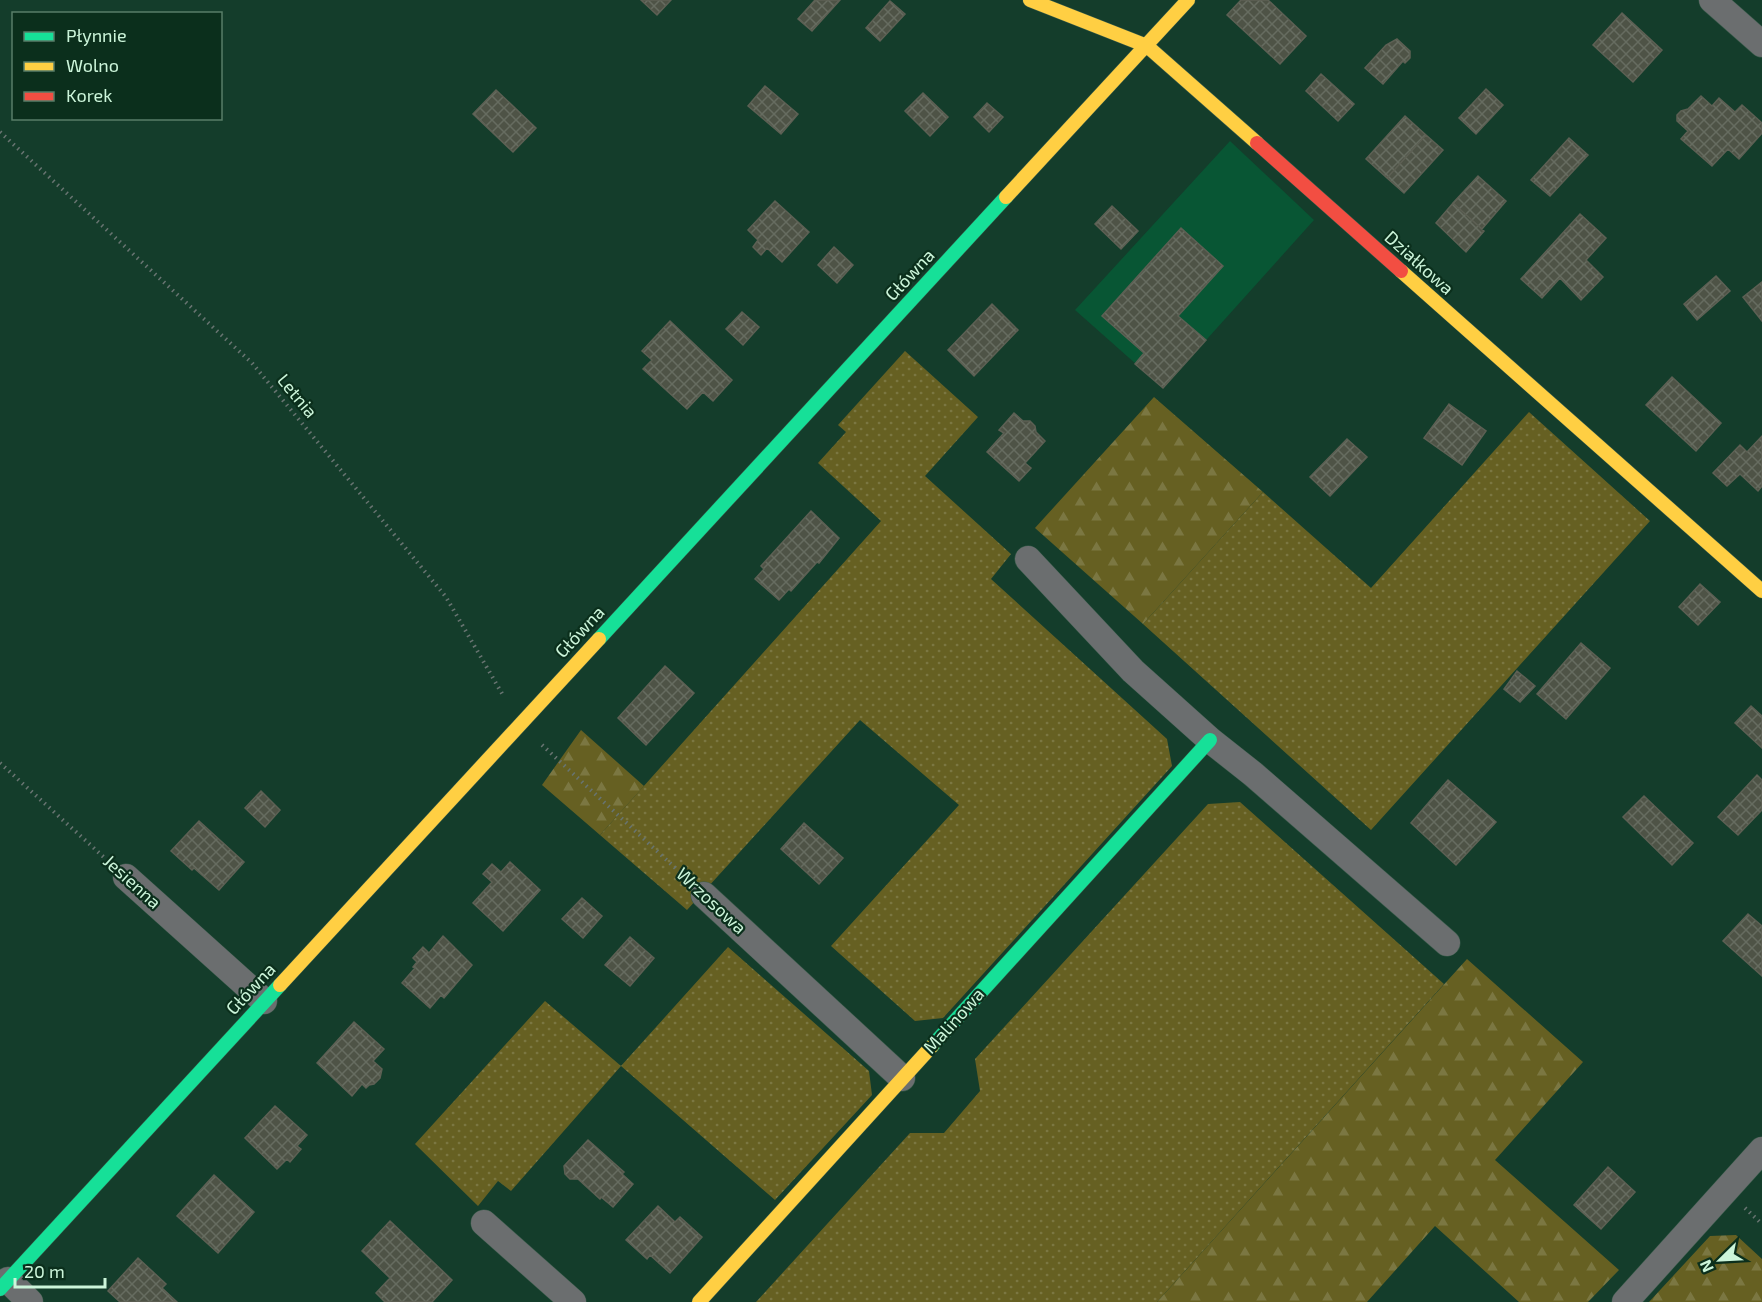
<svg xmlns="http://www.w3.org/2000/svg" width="1762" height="1302" viewBox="0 0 1762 1302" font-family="'Exo 2',sans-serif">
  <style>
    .built { fill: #085634 }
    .grass { fill: url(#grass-dots) }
    .forest { fill: url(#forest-firs) }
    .building { fill: url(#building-cross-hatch); stroke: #5d6054; stroke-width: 1.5 }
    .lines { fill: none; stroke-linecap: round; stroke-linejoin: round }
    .street-casing { stroke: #385b4a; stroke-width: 27 }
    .fast-casing { stroke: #385b4a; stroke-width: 15 }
    .slow-casing { stroke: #385b4a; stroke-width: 15 }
    .jam-casing { stroke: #385b4a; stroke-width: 15 }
    .path { stroke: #687471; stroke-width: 4; stroke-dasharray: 1.5 4.5; stroke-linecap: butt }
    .street { stroke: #6b6e6f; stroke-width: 26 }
    .fast { stroke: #16e098; stroke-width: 14 }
    .slow { stroke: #ffcf43; stroke-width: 14 }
    .jam { stroke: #f24e42; stroke-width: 14 }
    .labels { text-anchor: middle; stroke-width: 4.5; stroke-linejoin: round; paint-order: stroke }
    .street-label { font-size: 18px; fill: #ccf5da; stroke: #0b2f1c }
  </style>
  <defs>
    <pattern id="grass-dots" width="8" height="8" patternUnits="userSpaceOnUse" patternTransform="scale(1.5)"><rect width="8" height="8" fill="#666022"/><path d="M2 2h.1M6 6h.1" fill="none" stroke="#7b7742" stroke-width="1.8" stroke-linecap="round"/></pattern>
    <pattern id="forest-firs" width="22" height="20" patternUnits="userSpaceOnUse" patternTransform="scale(1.5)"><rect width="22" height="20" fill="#666022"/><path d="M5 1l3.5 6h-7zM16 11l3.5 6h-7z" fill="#7b7742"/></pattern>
    <pattern id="building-cross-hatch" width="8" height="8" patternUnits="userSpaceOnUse" patternTransform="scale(1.5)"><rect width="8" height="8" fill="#4e5346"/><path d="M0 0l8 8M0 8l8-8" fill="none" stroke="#666c60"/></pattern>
  </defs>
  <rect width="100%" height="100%" fill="#143d2b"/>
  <path class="built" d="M 1230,141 L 1314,220 L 1163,388 L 1075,310 Z"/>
  <path class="grass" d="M 905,351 L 978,417 L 925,476 L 1011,554 L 991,579 L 1167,739 L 1172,766 L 943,1018 L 915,1021 L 831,946 L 959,805 L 860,720 L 687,910 L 600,835 L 881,521 L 818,463 L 846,432 L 838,425 Z
    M 1529,412 L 1650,521 L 1371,830 L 1143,624 L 1263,492 L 1371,588 Z
    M 1240,802 L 1444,984 L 1157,1302 L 756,1302 L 910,1133 L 944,1133 L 980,1091 L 975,1059 L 1208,804 Z
    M 728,947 L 869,1071 L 872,1095 L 775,1200 L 621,1066 L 511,1191 L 498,1181 L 478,1206 L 415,1144 L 545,1001 L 621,1066 Z"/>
  <path class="forest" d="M 1154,397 L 1263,492 L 1143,624 L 1035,528 Z
    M 581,730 L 644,786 L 600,835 L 542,785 Z
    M 1467,959 L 1583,1062 L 1495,1160 L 1619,1270 L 1588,1302 L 1519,1302 L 1435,1226 L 1367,1302 L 1157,1302 Z
    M 1736,1235 L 1762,1259 L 1762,1302 L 1649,1302 L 1710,1236 Z"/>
  <path class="building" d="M 641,0 L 671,0 L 657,15 Z
    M 815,0 L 840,0 L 812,31 L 798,19 Z
    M 1241,0 L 1268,0 L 1306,36 L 1280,64 L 1227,15 Z
    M 890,1 L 905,14 L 880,41 L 866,28 Z
    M 1622,13 L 1662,50 L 1633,82 L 1593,45 Z
    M 1397,39 L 1410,51 L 1410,58 L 1405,63 L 1403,61 L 1383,84 L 1365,68 L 1386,45 Z
    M 1321,74 L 1354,104 L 1338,121 L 1306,91 Z
    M 765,86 L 798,114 L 781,134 L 748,106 Z
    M 1486,89 L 1503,105 L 1476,134 L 1459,118 Z
    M 496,90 L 536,128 L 513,152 L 473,114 Z
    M 923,93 L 948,117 L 930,136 L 905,111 Z
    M 1701,96 L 1712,106 L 1719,98 L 1735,112 L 1742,105 L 1762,123 L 1762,133 L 1739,159 L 1728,149 L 1712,166 L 1681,139 L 1688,131 L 1677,121 L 1677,115 L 1681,111 L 1688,109 Z
    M 987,103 L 1003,117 L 989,132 L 974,117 Z
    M 1405,116 L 1426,135 L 1387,178 L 1366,159 Z
    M 1426,135 L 1443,150 L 1404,193 L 1387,178 Z
    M 1569,138 L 1588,155 L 1550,196 L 1531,180 Z
    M 1478,176 L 1506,201 L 1482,229 L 1453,203 Z
    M 775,201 L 809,232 L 782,262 L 767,248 L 761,255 L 753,247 L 758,240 L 748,230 Z
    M 1453,203 L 1484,231 L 1466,252 L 1436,223 Z
    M 1112,206 L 1138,231 L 1121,249 L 1095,224 Z
    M 1580,214 L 1606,238 L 1586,260 L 1603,277 L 1581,300 L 1560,278 L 1542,298 L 1521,279 Z
    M 1181,228 L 1223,266 L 1178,316 L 1206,340 L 1163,388 L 1135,364 L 1144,353 L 1102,316 Z
    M 834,247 L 853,265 L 837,283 L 818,265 Z
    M 1716,276 L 1730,291 L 1697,320 L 1684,304 Z
    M 1762,282 L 1762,321 L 1743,297 Z
    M 992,304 L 1018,330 L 974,376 L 948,350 Z
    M 742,312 L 759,327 L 743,345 L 726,329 Z
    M 670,321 L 732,380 L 713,401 L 703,392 L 687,409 L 643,369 L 652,360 L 642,351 Z
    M 1672,377 L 1721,423 L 1696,451 L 1646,405 Z
    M 1449,404 L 1486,431 L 1462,465 L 1424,438 Z
    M 1014,413 L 1023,421 L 1030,421 L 1035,426 L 1036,432 L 1045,441 L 1025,463 L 1031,468 L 1019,481 L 987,452 L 1004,433 L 999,430 Z
    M 1762,436 L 1762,486 L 1758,491 L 1740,474 L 1727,486 L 1713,473 L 1740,445 L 1747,452 Z
    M 1347,439 L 1367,457 L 1330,496 L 1310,477 Z
    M 811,511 L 839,538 L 819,563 L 817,562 L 791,591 L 789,589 L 779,600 L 755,579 L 764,569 L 761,566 Z
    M 1700,584 L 1720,602 L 1698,625 L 1679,607 Z
    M 1581,643 L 1610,668 L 1566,719 L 1537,694 Z
    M 665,666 L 694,693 L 646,745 L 618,718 Z
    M 1517,671 L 1535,686 L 1520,702 L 1504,689 Z
    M 1751,706 L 1762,716 L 1762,748 L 1735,723 Z
    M 1757,775 L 1762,780 L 1762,810 L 1738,835 L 1718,817 Z
    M 1448,780 L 1496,822 L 1456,865 L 1411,823 Z
    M 261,791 L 280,810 L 265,827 L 245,808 Z
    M 1644,796 L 1693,843 L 1672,865 L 1623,817 Z
    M 199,821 L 244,862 L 219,890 L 194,868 L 192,870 L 171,851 Z
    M 804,823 L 843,858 L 819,884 L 781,849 Z
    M 510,862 L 540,890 L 503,931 L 473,903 L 492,882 L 483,874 L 492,864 L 501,872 Z
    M 582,898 L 602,916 L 583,938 L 562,919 Z
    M 1748,914 L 1762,926 L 1762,976 L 1723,941 Z
    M 443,936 L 472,965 L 444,998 L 441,995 L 430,1008 L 402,983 L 415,968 L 413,967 L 417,962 L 413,958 L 423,947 L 429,953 Z
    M 630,937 L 654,958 L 630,986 L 605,965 Z
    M 354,1022 L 384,1049 L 373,1061 L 382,1069 L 380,1078 L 374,1084 L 369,1085 L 366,1088 L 362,1084 L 352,1096 L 317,1063 Z
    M 275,1106 L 307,1135 L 297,1146 L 301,1149 L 290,1162 L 287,1159 L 277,1169 L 245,1138 Z
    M 588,1140 L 624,1172 L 622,1174 L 633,1184 L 613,1207 L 601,1197 L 600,1199 L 578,1179 L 570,1179 L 565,1174 L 564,1166 Z
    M 1608,1167 L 1635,1192 L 1601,1229 L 1574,1205 Z
    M 214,1175 L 254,1212 L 218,1253 L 177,1216 Z
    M 658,1206 L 675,1222 L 680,1217 L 702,1237 L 670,1273 L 650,1255 L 647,1259 L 626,1240 Z
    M 390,1221 L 452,1280 L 432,1302 L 385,1302 L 376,1293 L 390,1278 L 362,1251 Z
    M 138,1258 L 166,1284 L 162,1288 L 177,1302 L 120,1302 L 108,1291 Z"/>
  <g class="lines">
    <defs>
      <path id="street" d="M 1712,0 L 1762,44
        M 1028,559 L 1133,671 L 1210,740 L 1253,774 L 1447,943
        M 126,877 L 264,1001
        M 704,895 L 902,1078
        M 484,1223 L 573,1302
        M 8,1280 L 30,1302
        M 1625,1302 L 1762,1150"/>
      <path id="fast" d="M 599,639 L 1006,197
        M 932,1046 L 1210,740
        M 0,1289 L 280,985"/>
      <path id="slow" d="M 1030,0 L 1147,46 L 1257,143
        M 1006,197 L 1188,0
        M 1401,271 L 1762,591
        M 280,985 L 599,639
        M 699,1302 L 932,1046"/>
      <path id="jam" d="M 1257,143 L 1401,271"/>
    </defs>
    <use href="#street" class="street-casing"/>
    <use href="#fast" class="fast-casing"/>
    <use href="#slow" class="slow-casing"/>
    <use href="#jam" class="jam-casing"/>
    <path class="path" d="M 0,132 L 252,363 L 446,597 L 504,697
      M 542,745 L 684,876
      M 0,763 L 107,860
      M 1745,1208 L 1762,1224"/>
    <use href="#street" class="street"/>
    <use href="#fast" class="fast"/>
    <use href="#slow" class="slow"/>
    <use href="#jam" class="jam"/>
  </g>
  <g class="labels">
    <g class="street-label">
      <text transform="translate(1419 263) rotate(42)" y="6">Działkowa</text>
      <text transform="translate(910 275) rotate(-47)" y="6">Główna</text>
      <text transform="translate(297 396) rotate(50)" y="6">Letnia</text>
      <text transform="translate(580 632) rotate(-47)" y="6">Główna</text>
      <text transform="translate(132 882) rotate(42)" y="6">Jesienna</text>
      <text transform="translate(711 901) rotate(43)" y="6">Wrzosowa</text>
      <text transform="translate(251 989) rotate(-47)" y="6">Główna</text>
      <text transform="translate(954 1021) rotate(-48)" y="6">Malinowa</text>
    </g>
  </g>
  <rect x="12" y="12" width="210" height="108" fill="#0b2f1c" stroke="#587e68" stroke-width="1.5"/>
  <rect x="24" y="32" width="30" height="9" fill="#16e098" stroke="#587e68" stroke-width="1.5"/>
  <text x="66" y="42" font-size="18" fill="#ccf5da">Płynnie</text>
  <rect x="24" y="62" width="30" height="9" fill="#ffcf43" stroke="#587e68" stroke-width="1.5"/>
  <text x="66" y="72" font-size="18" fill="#ccf5da">Wolno</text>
  <rect x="24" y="92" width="30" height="9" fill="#f24e42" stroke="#587e68" stroke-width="1.5"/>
  <text x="66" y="102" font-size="18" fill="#ccf5da">Korek</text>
  <g transform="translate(1720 1260) rotate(246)" stroke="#0b2f1c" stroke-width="4.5" paint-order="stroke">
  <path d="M0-4.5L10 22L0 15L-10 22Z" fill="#ccf5da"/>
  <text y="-9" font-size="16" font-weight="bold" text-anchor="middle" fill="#ccf5da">N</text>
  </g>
  <path d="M15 1278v9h90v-9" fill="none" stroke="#ccf5da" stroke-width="3"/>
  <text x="24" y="1278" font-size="18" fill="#ccf5da" stroke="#0b2f1c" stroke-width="4.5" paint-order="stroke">20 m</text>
</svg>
